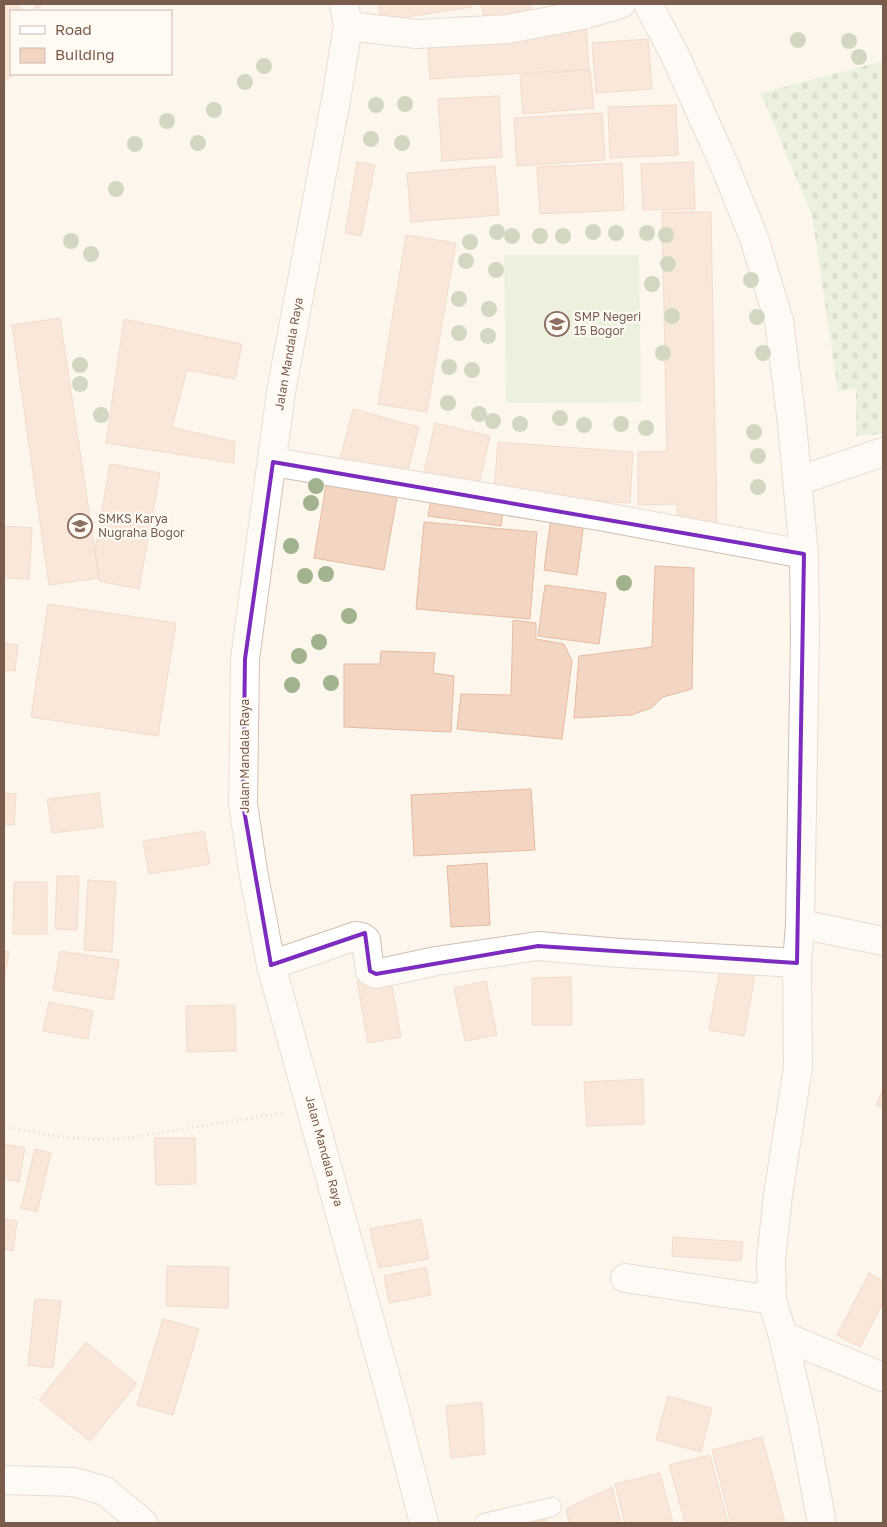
<svg xmlns="http://www.w3.org/2000/svg" width="887" height="1527" viewBox="0 0 887 1527" font-family="'Golos Text',sans-serif">
  <style>
    .grass { fill: #d8ecc9 }
    .cemetery { fill: url(#cemetery-stones) }
    .building { fill: #f3d5c3; stroke: #e6bba3 }
    .lines { fill: none; stroke-linecap: round; stroke-linejoin: round }
    .lane-casing { stroke: #d1beb0; stroke-width: 20 }
    .street-casing { stroke: #d1beb0; stroke-width: 30 }
    .secondary-casing { stroke: #d6c0b0; stroke-width: 30 }
    .path { stroke: #d9b8a5; stroke-width: 3; stroke-dasharray: 1 4; stroke-linecap: butt }
    .lane { stroke: #fff; stroke-width: 18 }
    .street { stroke: #fff; stroke-width: 28 }
    .secondary { stroke: #fff; stroke-width: 28 }
    .tree { fill: #a0b28e }
    .marked { fill: none; stroke: #7b2cbf; stroke-width: 4; stroke-linejoin: round }
    .labels { text-anchor: middle; stroke-width: 4.5; stroke-linejoin: round; paint-order: stroke }
    .education-label { font-size: 12px; fill: #785e54; stroke: #fffaf3; text-anchor: start }
    .street-label { font-size: 12px; fill: #7a5c4d; stroke: #fffaf3 }
  </style>
  <defs>
    <pattern id="cemetery-stones" width="16" height="16" patternUnits="userSpaceOnUse" patternTransform="scale(1.25)"><rect width="16" height="16" fill="#d8ecc9"/><path d="M2 7V4a2 2 0 0 1 4 0v3zM10 15v-3a2 2 0 0 1 4 0v3z" fill="#b4c2a5"/></pattern>
  </defs>
  <rect width="100%" height="100%" fill="#fdf6ec"/>
  <path class="grass" d="M 504,255 L 639,255 L 641,402 L 506,403 Z"/>
  <path class="cemetery" d="M 883,61 L 883,434 L 856,436 L 856,388 L 838,391 L 812,216 L 761,93 Z"/>
  <path class="building" d="M 4,4 L 17,4 L 22,11 L 11,11 L 11,74 L 15,74 L 4,82 Z
    M 33,4 L 43,4 L 37,9 Z
    M 378,4 L 471,4 L 472,7 L 381,21 Z
    M 481,4 L 531,4 L 532,11 L 485,20 Z
    M 586,26 L 589,69 L 430,79 L 427,35 Z
    M 648,39 L 652,89 L 596,93 L 592,43 Z
    M 590,70 L 594,108 L 523,114 L 520,75 Z
    M 499,96 L 502,157 L 442,161 L 438,99 Z
    M 676,105 L 678,155 L 610,158 L 608,107 Z
    M 602,113 L 605,160 L 517,166 L 514,118 Z
    M 357,162 L 375,165 L 361,236 L 345,233 Z
    M 693,162 L 695,209 L 643,210 L 641,164 Z
    M 622,163 L 624,210 L 540,214 L 537,167 Z
    M 495,166 L 499,215 L 411,222 L 407,173 Z
    M 662,212 L 711,212 L 717,527 L 678,528 L 677,504 L 638,505 L 638,452 L 667,451 Z
    M 406,235 L 456,243 L 427,412 L 378,404 Z
    M 60,318 L 99,578 L 49,585 L 12,325 Z
    M 124,319 L 242,344 L 235,379 L 187,370 L 172,427 L 235,442 L 234,463 L 106,443 Z
    M 353,409 L 419,427 L 405,481 L 339,463 Z
    M 435,423 L 490,436 L 477,493 L 422,481 Z
    M 498,442 L 633,452 L 630,503 L 494,493 Z
    M 110,464 L 160,473 L 139,589 L 99,581 L 95,551 Z
    M 327,479 L 398,492 L 384,570 L 314,558 Z
    M 432,494 L 504,504 L 501,526 L 428,516 Z
    M 552,510 L 585,514 L 577,575 L 544,570 Z
    M 424,522 L 537,532 L 530,619 L 416,609 Z
    M 4,526 L 32,528 L 29,579 L 4,578 Z
    M 655,566 L 694,568 L 692,689 L 663,697 L 651,708 L 631,715 L 574,718 L 579,656 L 652,647 Z
    M 545,585 L 606,593 L 599,644 L 538,636 Z
    M 48,604 L 176,623 L 158,736 L 31,717 Z
    M 513,620 L 536,623 L 536,639 L 564,644 L 572,661 L 562,739 L 457,729 L 461,694 L 511,695 Z
    M 4,643 L 18,645 L 15,671 L 4,670 Z
    M 381,651 L 435,653 L 433,673 L 454,676 L 451,732 L 344,727 L 344,664 L 380,664 Z
    M 531,789 L 535,850 L 414,856 L 411,795 Z
    M 4,793 L 16,794 L 14,825 L 4,824 Z
    M 99,793 L 103,827 L 52,833 L 47,799 Z
    M 204,831 L 210,864 L 149,874 L 143,841 Z
    M 487,863 L 490,925 L 451,927 L 447,866 Z
    M 57,876 L 79,876 L 77,930 L 55,929 Z
    M 88,880 L 116,882 L 112,952 L 84,950 Z
    M 14,882 L 47,882 L 47,934 L 13,934 Z
    M 4,951 L 9,952 L 4,980 Z
    M 60,951 L 119,960 L 113,1000 L 53,990 Z
    M 720,968 L 755,975 L 744,1036 L 709,1030 Z
    M 390,975 L 401,1037 L 368,1043 L 357,981 Z
    M 571,977 L 572,1025 L 532,1025 L 532,978 Z
    M 486,981 L 497,1035 L 465,1041 L 454,988 Z
    M 49,1002 L 93,1011 L 88,1039 L 43,1031 Z
    M 235,1005 L 236,1051 L 187,1052 L 186,1006 Z
    M 643,1079 L 644,1124 L 587,1126 L 584,1082 Z
    M 883,1090 L 883,1109 L 876,1105 Z
    M 154,1138 L 195,1138 L 196,1184 L 156,1185 Z
    M 4,1144 L 25,1148 L 19,1182 L 4,1179 Z
    M 35,1149 L 51,1153 L 37,1212 L 21,1208 Z
    M 4,1219 L 17,1221 L 13,1251 L 4,1249 Z
    M 421,1219 L 429,1259 L 379,1268 L 370,1229 Z
    M 673,1237 L 743,1242 L 741,1261 L 672,1256 Z
    M 167,1266 L 229,1267 L 228,1308 L 166,1306 Z
    M 426,1267 L 431,1295 L 389,1303 L 384,1276 Z
    M 869,1273 L 883,1281 L 883,1303 L 860,1347 L 837,1335 Z
    M 35,1299 L 61,1301 L 53,1368 L 28,1365 Z
    M 163,1319 L 199,1329 L 173,1415 L 137,1405 Z
    M 86,1342 L 137,1384 L 90,1441 L 39,1400 Z
    M 668,1396 L 712,1408 L 701,1452 L 656,1440 Z
    M 482,1402 L 485,1454 L 451,1458 L 446,1406 Z
    M 762,1437 L 785,1523 L 731,1523 L 712,1450 Z
    M 710,1455 L 728,1523 L 685,1523 L 669,1465 Z
    M 660,1473 L 673,1523 L 625,1523 L 615,1484 Z
    M 612,1487 L 621,1523 L 569,1523 L 566,1509 Z
    M 546,1519 L 547,1523 L 531,1523 Z"/>
  <g class="lines">
    <defs>
      <path id="lane" d="M 484,1523 L 552,1507"/>
      <path id="street" d="M 648,4 L 675,55 L 726,169 L 754,238 L 779,321 L 792,423 L 804,554 L 805,637 L 800,924 L 797,963 L 798,1067 L 778,1195 L 771,1260 L 772,1300 L 783,1336 L 803,1423 L 822,1523
        M 348,26 L 417,34 L 508,29 L 582,15 L 621,4
        M 273,462 L 599,516 L 804,554
        M 798,481 L 883,452
        M 800,924 L 883,941
        M 271,965 L 356,936 L 362,937 L 366,940 L 370,971 L 376,974 L 436,961 L 538,946 L 620,953 L 797,963
        M 625,1278 L 772,1300
        M 783,1336 L 883,1377
        M 4,1480 L 74,1482 L 105,1491 L 143,1523"/>
      <path id="secondary" d="M 344,4 L 348,26 L 337,94 L 281,392 L 245,659 L 243,804 L 253,871 L 271,965 L 395,1411 L 424,1523"/>
    </defs>
    <use href="#lane" class="lane-casing"/>
    <use href="#street" class="street-casing"/>
    <use href="#secondary" class="secondary-casing"/>
    <path class="path" d="M 4,1127 L 50,1135 L 83,1139 L 121,1139 L 282,1113"/>
    <use href="#lane" class="lane"/>
    <use href="#street" class="street"/>
    <use href="#secondary" class="secondary"/>
  </g>
  <g class="tree">
    <circle cx="798" cy="40" r="8"/>
    <circle cx="849" cy="41" r="8"/>
    <circle cx="859" cy="57" r="8"/>
    <circle cx="264" cy="66" r="8"/>
    <circle cx="245" cy="82" r="8"/>
    <circle cx="405" cy="104" r="8"/>
    <circle cx="376" cy="105" r="8"/>
    <circle cx="214" cy="110" r="8"/>
    <circle cx="167" cy="121" r="8"/>
    <circle cx="371" cy="139" r="8"/>
    <circle cx="198" cy="143" r="8"/>
    <circle cx="402" cy="143" r="8"/>
    <circle cx="135" cy="144" r="8"/>
    <circle cx="116" cy="189" r="8"/>
    <circle cx="497" cy="232" r="8"/>
    <circle cx="593" cy="232" r="8"/>
    <circle cx="616" cy="233" r="8"/>
    <circle cx="647" cy="233" r="8"/>
    <circle cx="666" cy="235" r="8"/>
    <circle cx="512" cy="236" r="8"/>
    <circle cx="540" cy="236" r="8"/>
    <circle cx="563" cy="236" r="8"/>
    <circle cx="71" cy="241" r="8"/>
    <circle cx="470" cy="242" r="8"/>
    <circle cx="91" cy="254" r="8"/>
    <circle cx="466" cy="261" r="8"/>
    <circle cx="668" cy="264" r="8"/>
    <circle cx="496" cy="270" r="8"/>
    <circle cx="751" cy="280" r="8"/>
    <circle cx="652" cy="284" r="8"/>
    <circle cx="459" cy="299" r="8"/>
    <circle cx="489" cy="309" r="8"/>
    <circle cx="672" cy="316" r="8"/>
    <circle cx="757" cy="317" r="8"/>
    <circle cx="459" cy="333" r="8"/>
    <circle cx="488" cy="336" r="8"/>
    <circle cx="663" cy="353" r="8"/>
    <circle cx="763" cy="353" r="8"/>
    <circle cx="80" cy="365" r="8"/>
    <circle cx="449" cy="367" r="8"/>
    <circle cx="472" cy="370" r="8"/>
    <circle cx="80" cy="384" r="8"/>
    <circle cx="448" cy="403" r="8"/>
    <circle cx="479" cy="414" r="8"/>
    <circle cx="101" cy="415" r="8"/>
    <circle cx="560" cy="418" r="8"/>
    <circle cx="493" cy="421" r="8"/>
    <circle cx="520" cy="424" r="8"/>
    <circle cx="621" cy="424" r="8"/>
    <circle cx="584" cy="425" r="8"/>
    <circle cx="646" cy="428" r="8"/>
    <circle cx="754" cy="432" r="8"/>
    <circle cx="758" cy="456" r="8"/>
    <circle cx="316" cy="486" r="8"/>
    <circle cx="758" cy="487" r="8"/>
    <circle cx="311" cy="503" r="8"/>
    <circle cx="291" cy="546" r="8"/>
    <circle cx="326" cy="574" r="8"/>
    <circle cx="305" cy="576" r="8"/>
    <circle cx="624" cy="583" r="8"/>
    <circle cx="349" cy="616" r="8"/>
    <circle cx="319" cy="642" r="8"/>
    <circle cx="299" cy="656" r="8"/>
    <circle cx="331" cy="683" r="8"/>
    <circle cx="292" cy="685" r="8"/>
  </g>
  <path d="M0 0H887V1527H0ZM 273,462 L 804,554 L 797,963 L 538,946 L 376,974 L 370,971 L 365,933 L 271,965 L 243,804 L 245,659 Z" fill="#fdf6ec" fill-opacity=".55" fill-rule="evenodd"/>
  <path class="marked" d="M 273,462 L 804,554 L 797,963 L 538,946 L 376,974 L 370,971 L 365,933 L 271,965 L 243,804 L 245,659 Z"/>
  <defs>
    <symbol id="school-ring" viewBox="-11 -11 22 22"><circle r="9.5" fill="#fffaf3" stroke="#8d6e63" stroke-width="1.5"/><path d="M0-5L7-2L0 1L-7-2ZM-4 1L0 2.5L4 1V4Q0 6-4 4Z" fill="#8d6e63"/></symbol>
  </defs>
  <g fill-rule="evenodd">
    <use href="#school-ring" x="543" y="310" width="28" height="28"/>
    <use href="#school-ring" x="66" y="512" width="28" height="28"/>
  </g>
  <g class="labels">
    <g class="education-label">
      <text x="574" y="321">SMP Negeri<tspan x="574" dy="14">15 Bogor</tspan></text>
      <text x="98" y="523">SMKS Karya<tspan x="98" dy="14">Nugraha Bogor</tspan></text>
    </g>
    <g class="street-label">
      <text transform="translate(289 354) rotate(-80)" y="4">Jalan Mandala Raya</text>
      <text transform="translate(245 756) rotate(-90)" y="4">Jalan Mandala Raya</text>
      <text transform="translate(324 1151) rotate(75)" y="4">Jalan Mandala Raya</text>
    </g>
  </g>
  <rect width="887" height="1527" fill="none" stroke="#7a5c4d" stroke-width="10"/>
  <rect x="10" y="10" width="162" height="65" fill="#fffaf3" stroke="#cabbb1"/>
  <rect x="20" y="26" width="25" height="8" fill="#ffffff" stroke="#cabbb1"/>
  <text x="55" y="35" font-size="15" fill="#7a5c4d">Road</text>
  <rect x="20" y="48" width="25" height="15" fill="#f3d5c3" stroke="#cabbb1"/>
  <text x="55" y="60" font-size="15" fill="#7a5c4d">Building</text>
</svg>
